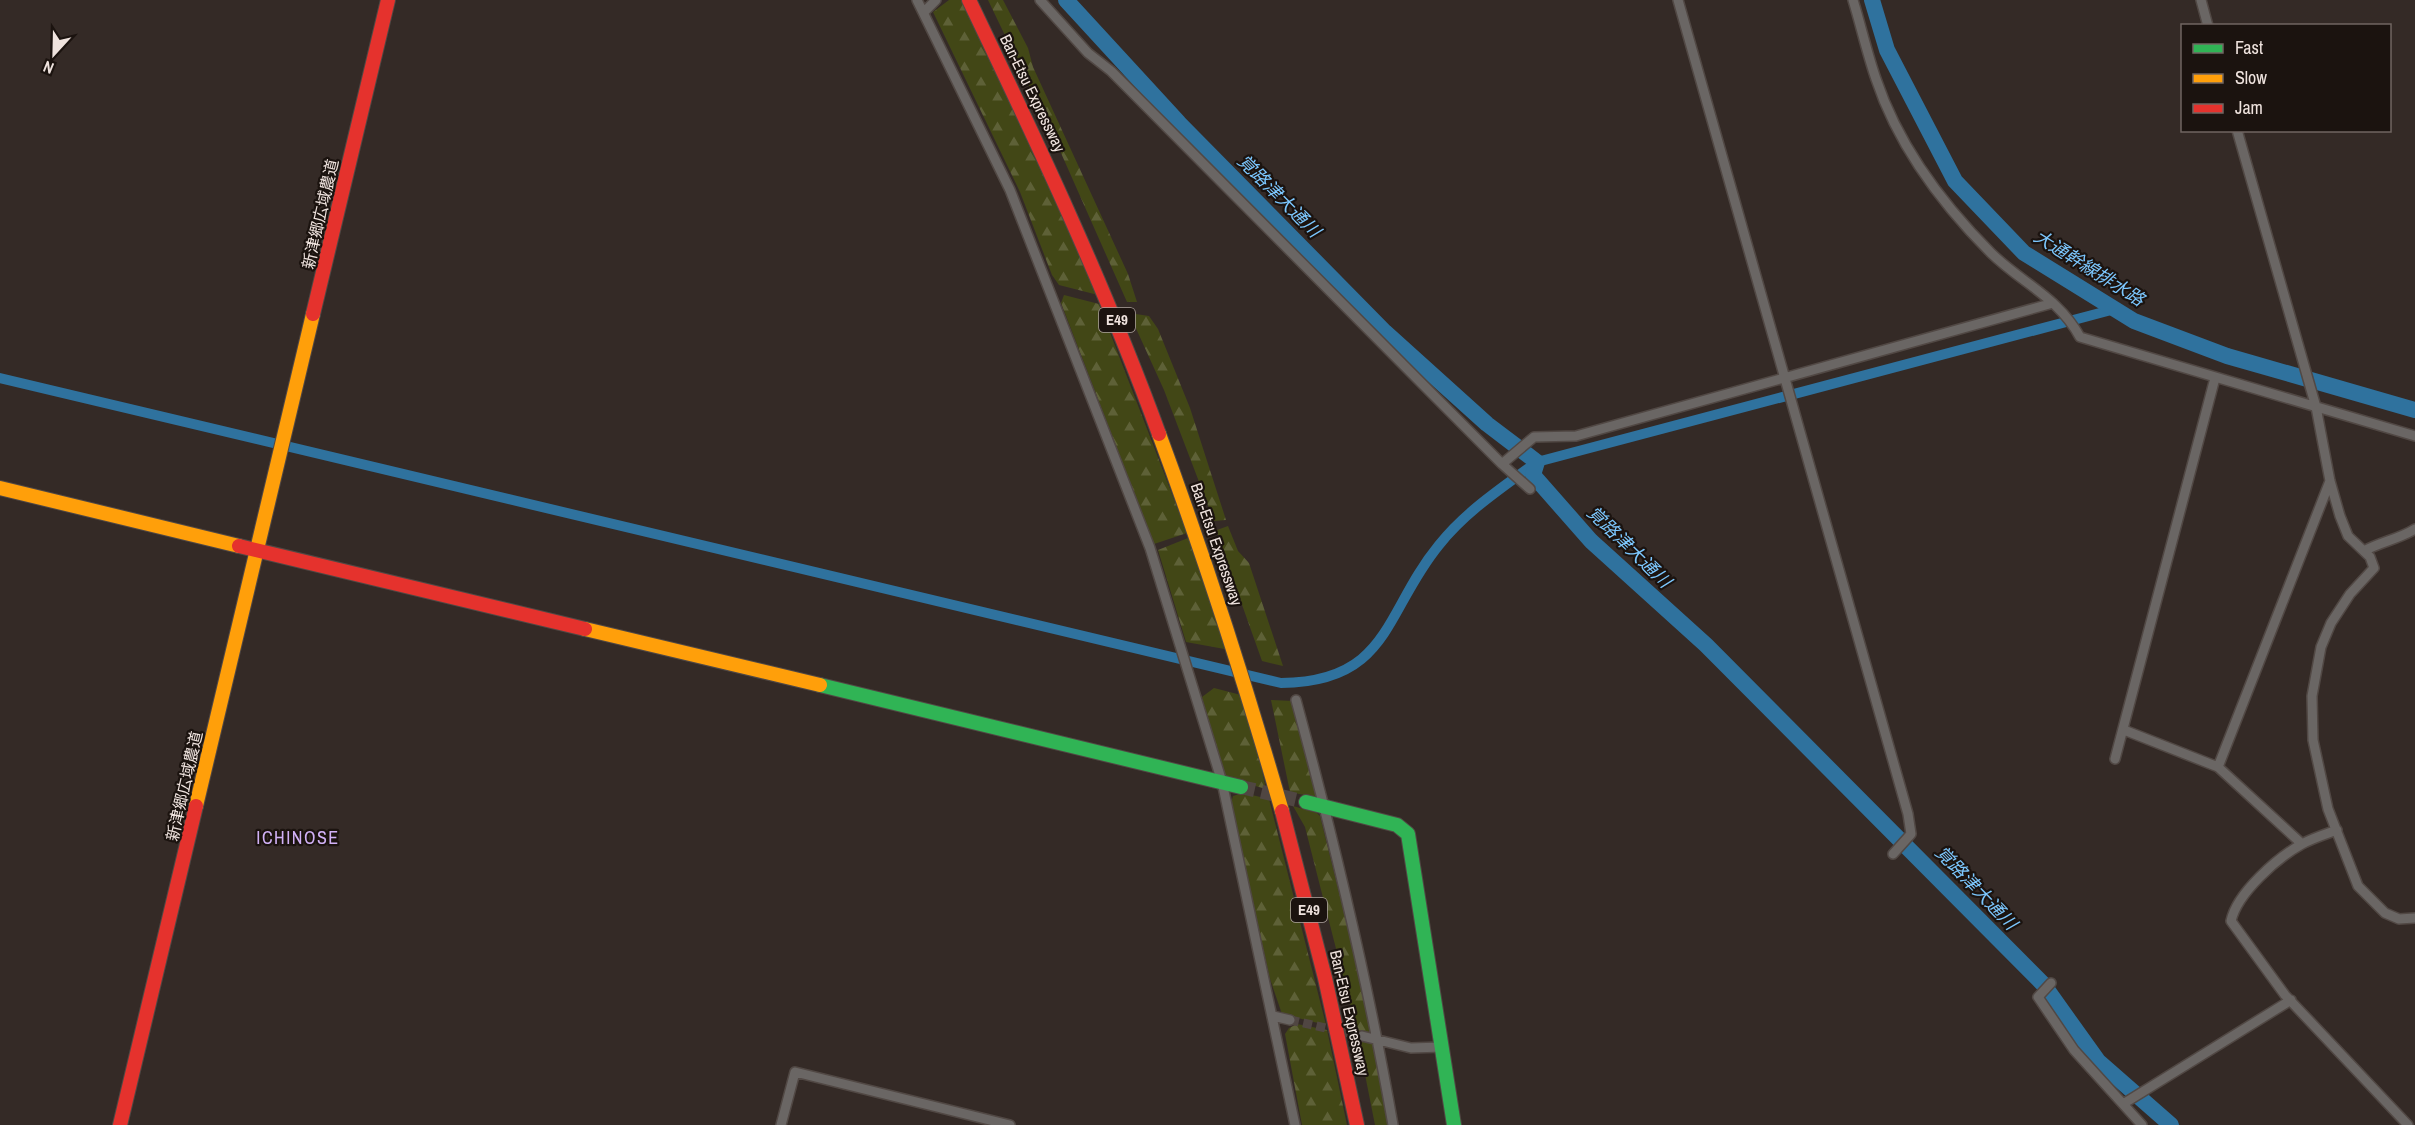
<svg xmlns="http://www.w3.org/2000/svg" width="2415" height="1125" viewBox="0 0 2415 1125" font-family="'Archivo Narrow','Noto Sans JP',sans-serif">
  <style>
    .forest { fill: url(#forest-firs) }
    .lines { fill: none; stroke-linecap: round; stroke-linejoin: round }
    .canal { stroke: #2f729e; stroke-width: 10 }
    .river { stroke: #2f729e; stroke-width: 16 }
    .street-tunnel { stroke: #504642; stroke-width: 9; stroke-dasharray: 9 4.5; stroke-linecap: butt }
    .secondary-tunnel { stroke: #504642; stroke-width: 14; stroke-dasharray: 14 7; stroke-linecap: butt }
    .street-casing { stroke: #514844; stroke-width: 12 }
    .fast-casing { stroke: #514844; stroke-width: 16 }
    .slow-casing { stroke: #514844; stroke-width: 16 }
    .jam-casing { stroke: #514844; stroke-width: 16 }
    .street { stroke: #6a6664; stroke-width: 9 }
    .fast { stroke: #30b455; stroke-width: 14 }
    .slow { stroke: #ff9f0a; stroke-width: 14 }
    .jam { stroke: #e5322d; stroke-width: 14 }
    .labels { text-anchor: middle; stroke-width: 4.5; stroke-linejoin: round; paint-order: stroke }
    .shield { fill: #1b130f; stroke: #afa5a0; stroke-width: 1.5 }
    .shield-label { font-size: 15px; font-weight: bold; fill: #efe3de }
    .street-label { font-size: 16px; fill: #efe3de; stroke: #1b130f }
    .water-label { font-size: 18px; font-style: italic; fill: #7cc7fe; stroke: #1b130f }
    .neighbourhood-label { font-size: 18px; letter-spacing: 1.5px; fill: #d1b1f6; stroke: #1b130f }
  </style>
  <defs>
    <pattern id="forest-firs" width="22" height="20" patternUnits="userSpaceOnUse" patternTransform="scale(1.5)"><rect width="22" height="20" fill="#424716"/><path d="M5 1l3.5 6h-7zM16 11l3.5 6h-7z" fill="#5e6137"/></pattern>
  </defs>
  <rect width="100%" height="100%" fill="#342a26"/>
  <path class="forest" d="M 949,0 L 964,0 L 1098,295 L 1059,285 L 1052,275 L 1020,192 L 933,12 Z
    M 988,0 L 1003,0 L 1028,48 L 1033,67 L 1128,274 L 1137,302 L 1127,302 L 1057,144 Z
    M 1064,295 L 1099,304 L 1187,533 L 1154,544 L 1061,303 Z
    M 1129,313 L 1149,316 L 1158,329 L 1190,408 L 1226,520 L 1214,521 L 1164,390 Z
    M 1228,526 L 1238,551 L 1249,563 L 1283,666 L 1262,661 L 1219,540 L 1217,530 Z
    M 1193,536 L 1230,650 L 1186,642 L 1158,550 Z
    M 1214,688 L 1241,695 L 1249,711 L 1266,789 L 1224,777 L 1202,697 Z
    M 1271,700 L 1294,701 L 1318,798 L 1290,792 Z
    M 1243,793 L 1269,799 L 1326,1025 L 1282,1014 L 1270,979 L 1231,803 L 1233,796 Z
    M 1293,806 L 1317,813 L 1320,816 L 1375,1037 L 1357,1031 L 1305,827 Z
    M 1297,1024 L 1327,1030 L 1347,1125 L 1302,1125 L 1285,1034 L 1289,1028 Z
    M 1358,1039 L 1377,1043 L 1391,1125 L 1375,1125 Z"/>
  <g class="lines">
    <path class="canal" d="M 0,378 L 1281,683 C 1390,682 1384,612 1439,545 C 1466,511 1503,487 1537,462 L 2115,309"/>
    <path class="river" d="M 1066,0 L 1179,123 L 1385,332 L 1487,424 L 1537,462 L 1533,475 L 1591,541 L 1706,645 L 2043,984 L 2098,1061 L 2171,1125
      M 1872,0 L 1887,50 L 1955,181 L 2024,253 L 2134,321 L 2227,356 L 2415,410"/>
    <path class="street-tunnel" d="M 1290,1020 L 1362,1036"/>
    <path class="secondary-tunnel" d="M 1241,787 L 1306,802"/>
    <defs>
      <path id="street" d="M 917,0 L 1010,190 L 1150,548 L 1222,782 L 1295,1125
        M 1040,0 L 1088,53 L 1111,71 L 1502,464 L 1530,489
        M 1678,0 L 1908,814 L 1911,834 L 1893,854
        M 1853,0 C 1861,26 1867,53 1876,79 C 1898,145 1943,205 1991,253 C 2023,284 2058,297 2080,337 L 2415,436
        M 2201,0 L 2208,26
        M 924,12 L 936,0
        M 2237,130 L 2316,407 L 2330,481 L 2340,516 L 2348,536 L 2370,557 L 2374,568 L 2350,594 L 2331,623 L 2321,647 L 2312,696 L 2313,740 L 2328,809 L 2358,886 L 2385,913 L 2399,919 L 2415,918
        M 1502,464 L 1534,437 L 1576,436 L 2053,303
        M 2364,551 C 2380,542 2399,539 2415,529
        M 1296,700 C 1334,840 1368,982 1393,1125
        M 2124,730 L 2218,767 L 2302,844
        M 2115,759 L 2215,378
        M 2218,767 L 2330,481
        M 2337,830 C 2326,834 2313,838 2302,844 C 2277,858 2237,893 2231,921 L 2285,995 L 2408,1125
        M 2051,983 L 2038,997 L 2074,1050 L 2142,1125
        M 1273,1016 L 1290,1020
        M 1362,1036 L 1411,1048 L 1442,1047
        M 2123,1104 L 2291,1000
        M 781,1125 L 795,1072 L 1010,1125"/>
      <path id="fast" d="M 820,685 L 1241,787
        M 1306,802 L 1397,825 L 1408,834 L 1454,1125"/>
      <path id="slow" d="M 1159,434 C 1205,558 1245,683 1282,811
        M 0,488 L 239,546
        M 585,629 L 820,685
        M 196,806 L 313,314"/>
      <path id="jam" d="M 969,0 C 1037,142 1105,286 1159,434
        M 313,314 L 388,0
        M 239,546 L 585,629
        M 1282,811 L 1325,978 L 1357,1125
        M 120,1125 L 196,806"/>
    </defs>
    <use href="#street" class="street-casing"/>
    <use href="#fast" class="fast-casing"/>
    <use href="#slow" class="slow-casing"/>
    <use href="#jam" class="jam-casing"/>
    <use href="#street" class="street"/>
    <use href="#fast" class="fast"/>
    <use href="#slow" class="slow"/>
    <use href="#jam" class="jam"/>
  </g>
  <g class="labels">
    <g class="shield">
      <rect x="1099" y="308" width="36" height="24" rx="4.5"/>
      <rect x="1291" y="898" width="36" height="24" rx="4.5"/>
    </g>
    <g class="shield-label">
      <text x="1117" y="325">E49</text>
      <text x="1309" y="915">E49</text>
    </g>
    <g class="street-label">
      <text transform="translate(1033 93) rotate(64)" y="6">Ban-Etsu Expressway</text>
      <text transform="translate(320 214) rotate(-77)" y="6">新津郷広域農道</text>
      <text transform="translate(1217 544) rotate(71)" y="6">Ban-Etsu Expressway</text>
      <text transform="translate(184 786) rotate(-77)" y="6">新津郷広域農道</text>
      <text transform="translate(1350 1013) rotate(77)" y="6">Ban-Etsu Expressway</text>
    </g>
    <g class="water-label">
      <text transform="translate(1279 196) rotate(45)" y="6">覚路津大通川</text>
      <text transform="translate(2089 268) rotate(32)" y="6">大通幹線排水路</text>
      <text transform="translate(1629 547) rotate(44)" y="6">覚路津大通川</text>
      <text transform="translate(1976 888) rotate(46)" y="6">覚路津大通川</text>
    </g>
    <g class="neighbourhood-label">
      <text x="298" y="844">ICHINOSE</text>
    </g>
  </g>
  <rect x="2181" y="24" width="210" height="108" fill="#1b130f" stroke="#706662" stroke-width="1.5"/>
  <rect x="2193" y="44" width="30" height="9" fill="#30b455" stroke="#706662" stroke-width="1.5"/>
  <text x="2235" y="54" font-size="18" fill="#efe3de">Fast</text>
  <rect x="2193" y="74" width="30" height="9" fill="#ff9f0a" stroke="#706662" stroke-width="1.5"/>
  <text x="2235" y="84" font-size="18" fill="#efe3de">Slow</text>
  <rect x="2193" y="104" width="30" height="9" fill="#e5322d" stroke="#706662" stroke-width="1.5"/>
  <text x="2235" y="114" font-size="18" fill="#efe3de">Jam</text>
  <g transform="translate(54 54) rotate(202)" stroke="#1b130f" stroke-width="4.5" paint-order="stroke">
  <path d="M0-4.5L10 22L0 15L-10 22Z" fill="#efe3de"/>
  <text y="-9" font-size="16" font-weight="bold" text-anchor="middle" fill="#efe3de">N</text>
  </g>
</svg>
